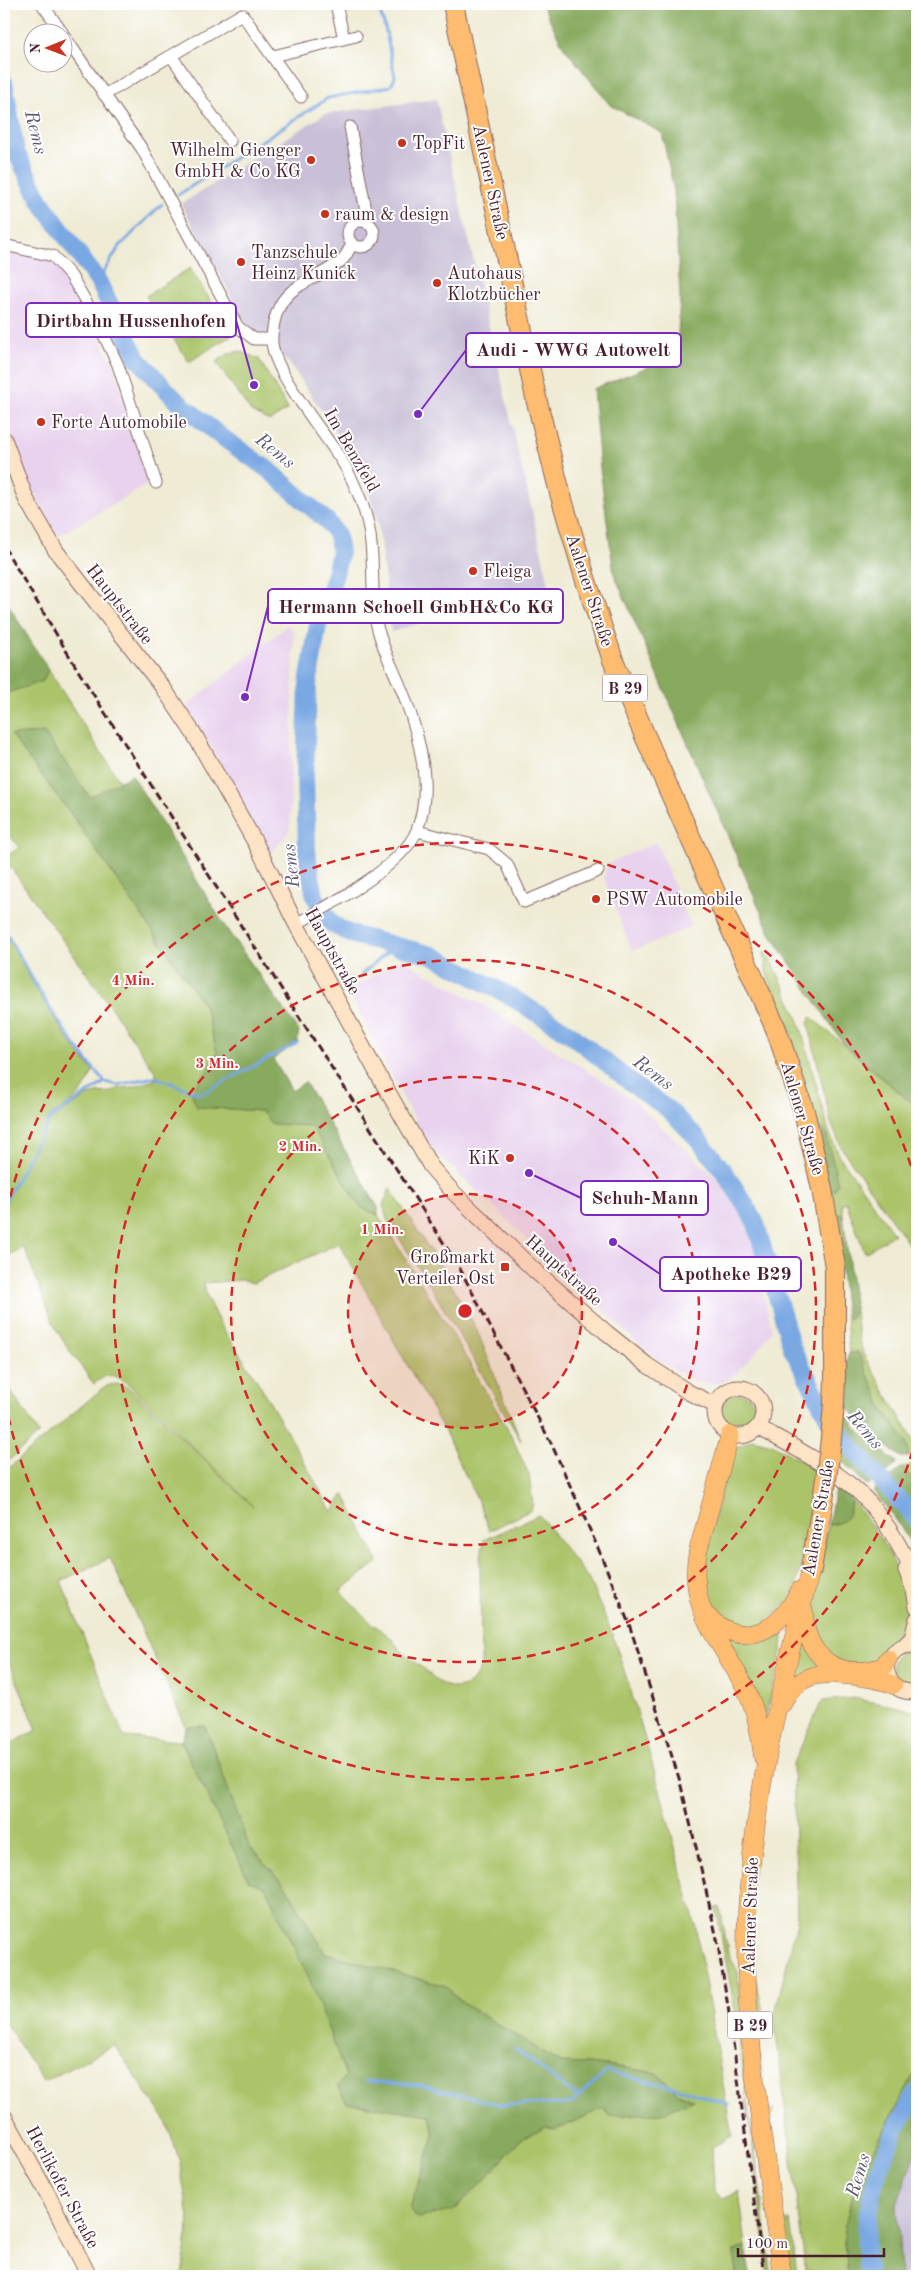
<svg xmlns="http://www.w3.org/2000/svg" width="921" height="2280" viewBox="0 0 921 2280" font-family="'Old Standard TT',serif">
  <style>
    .built { fill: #e8d2ee }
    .industrial { fill: #c9bfd7 }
    .green { fill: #abc46a; stroke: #7a724a; fill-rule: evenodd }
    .forest { fill: #88aa5e; stroke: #696444 }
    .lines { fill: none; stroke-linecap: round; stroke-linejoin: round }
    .stream { stroke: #7aa8e3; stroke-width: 3 }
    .river { stroke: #7aa8e3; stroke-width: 18 }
    .street-casing { stroke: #846666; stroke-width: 13 }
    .secondary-casing { stroke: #846666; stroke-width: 17 }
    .primary-casing { stroke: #846666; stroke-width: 19 }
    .highway-casing { stroke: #846666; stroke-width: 22 }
    .street { stroke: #fff; stroke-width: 11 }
    .secondary { stroke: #fee4c6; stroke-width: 15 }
    .primary { stroke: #fdbc70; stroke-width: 18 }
    .highway { stroke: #fdbc70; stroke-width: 20 }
    .rail { stroke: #4a1f2b; stroke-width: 3; stroke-dasharray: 8 4; stroke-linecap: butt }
    .highway-bridge-casing { stroke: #846666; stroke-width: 22; stroke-linecap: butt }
    .highway-bridge { stroke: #fdbc70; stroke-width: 20 }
    .ring { fill: none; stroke: #d62828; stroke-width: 2.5; stroke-dasharray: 9 6 }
    .poi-dot { fill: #c8321e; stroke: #fff; stroke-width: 2 }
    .labels { text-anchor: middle; stroke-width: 4; stroke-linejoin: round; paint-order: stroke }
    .shield { fill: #fff; stroke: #80626b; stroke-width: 1 }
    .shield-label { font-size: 16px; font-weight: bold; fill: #4a1f2b }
    .poi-label { font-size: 18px; fill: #4a1f2b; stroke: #fff; text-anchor: start }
    .street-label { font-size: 18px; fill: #4a1f2b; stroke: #fff }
    .water-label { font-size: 19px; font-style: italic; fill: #5d5675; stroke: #fff }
    .centre { fill: #d62828; stroke: #fff; stroke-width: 2.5 }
    .ring-label { font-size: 15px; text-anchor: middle; font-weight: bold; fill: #d62828; stroke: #fff; stroke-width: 4; stroke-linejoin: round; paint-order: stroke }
    .leader { fill: none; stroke: #7b2cbf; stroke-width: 2 }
    .callout-dot { fill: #7b2cbf; stroke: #fff; stroke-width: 2 }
    .callout { fill: #fff; stroke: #7b2cbf; stroke-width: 2 }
    .callout-label { font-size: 19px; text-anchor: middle; font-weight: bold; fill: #4a1f2b }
  </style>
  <rect width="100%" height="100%" fill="#fff"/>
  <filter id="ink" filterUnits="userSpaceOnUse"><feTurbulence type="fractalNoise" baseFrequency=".02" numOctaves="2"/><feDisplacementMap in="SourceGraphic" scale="10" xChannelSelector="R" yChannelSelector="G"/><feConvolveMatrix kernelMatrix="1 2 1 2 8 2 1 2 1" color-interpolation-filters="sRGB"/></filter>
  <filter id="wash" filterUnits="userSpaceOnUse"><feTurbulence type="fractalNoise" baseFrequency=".0096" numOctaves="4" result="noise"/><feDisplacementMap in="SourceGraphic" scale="20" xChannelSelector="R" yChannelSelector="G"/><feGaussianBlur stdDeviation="1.12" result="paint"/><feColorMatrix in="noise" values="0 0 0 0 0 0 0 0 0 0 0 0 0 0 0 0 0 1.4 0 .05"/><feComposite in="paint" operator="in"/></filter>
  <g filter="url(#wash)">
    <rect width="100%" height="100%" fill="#efebd4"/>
    <path class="built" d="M 4,251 L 50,259 L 61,269 L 74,288 L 114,365 L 148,484 L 58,536 L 40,504 L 17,456 L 4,410 Z
      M 288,625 L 294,631 L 290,827 L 287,834 L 269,856 L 214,752 L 186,706 Z
      M 656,842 L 691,927 L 632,951 L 604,878 L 607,864 Z
      M 401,959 L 490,1009 L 633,1100 L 717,1179 L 738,1209 L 751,1237 L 772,1331 L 756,1352 L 733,1376 L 723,1382 L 710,1384 L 696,1382 L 663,1363 L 639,1344 L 428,1145 L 348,991 Z"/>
    <path class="industrial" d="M 436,99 L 549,584 L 391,632 L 378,524 L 367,486 L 346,447 L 290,364 L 246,323 L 181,204 L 325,114 Z
      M 917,2148 L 917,2276 L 901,2276 L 897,2205 Z"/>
    <path class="green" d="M 190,268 L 232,335 L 189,362 L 146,296 Z
      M 239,351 L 259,359 L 288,409 L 270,421 L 251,412 L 216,362 L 228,354 Z
      M 48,669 L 120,782 L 90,797 L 44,733 L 11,735 L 71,814 L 204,1005 L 217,1052 L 209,1068 L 197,1107 L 261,1111 L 272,1124 L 311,1125 L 360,1207 L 378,1215 L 450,1330 L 511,1435 L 529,1475 L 533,1504 L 531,1510 L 489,1531 L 483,1512 L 446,1434 L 339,1243 L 253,1283 L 240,1280 L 204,1283 C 205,1308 242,1356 256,1379 C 282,1423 307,1467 332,1512 L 344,1494 L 378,1562 L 340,1591 L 368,1620 L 390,1637 L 401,1651 L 443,1685 C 463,1692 473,1685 481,1666 L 480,1561 L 484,1540 L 539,1515 L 588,1578 L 610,1628 L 630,1688 L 661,1794 L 695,1924 L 732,2136 L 712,2147 L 714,2191 L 723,2198 L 739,2191 L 746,2246 L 735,2251 L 736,2276 L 182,2276 L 189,2218 L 179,2159 L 166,2121 L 114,2045 L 44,2082 L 4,2021 L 4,1747 L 37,1730 L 4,1650 L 4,1472 L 104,1387 C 114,1383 121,1383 130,1389 L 253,1506 L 128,1384 C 113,1373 109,1372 94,1384 L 69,1350 L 55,1327 L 24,1248 L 4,1257 L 4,931 C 31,980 57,1029 93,1071 C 81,1099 73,1102 48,1118 L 49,1121 L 86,1097 L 96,1093 L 112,1092 L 119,1088 L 133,1087 L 157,1079 L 156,1073 C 107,1000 55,930 4,858 L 20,847 L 4,830 L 4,694 L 43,681 ZM 110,1558 L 186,1727 L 205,1726 L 249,1846 L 286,1886 L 325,1953 L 445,1986 L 464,2004 L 561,2063 L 607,2065 L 656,2073 L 678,2093 L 694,2100 L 604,2107 L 555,2130 L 546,2127 L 520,2140 L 481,2184 L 453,2211 L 418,2182 L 434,2136 L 430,2115 L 347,2102 L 347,2076 L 311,1983 L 265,1887 L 249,1881 L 181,1741 L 124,1737 L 61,1581 Z
      M 764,951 L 774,965 L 799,1021 L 829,1132 L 840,1157 L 894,1234 L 865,1253 L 846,1202 L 842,1203 L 843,1215 L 839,1213 L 835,1222 C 823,1157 809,1097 791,1033 C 783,1005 764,981 764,951 Z
      M 811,1017 L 917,1108 L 917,1256 L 842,1149 L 831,1123 L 808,1022 Z
      M 390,1188 L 446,1275 L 476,1328 L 521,1441 L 428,1282 L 387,1220 L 383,1205 Z
      M 855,1311 L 859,1340 L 864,1356 L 917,1446 L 917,1457 L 907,1457 L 909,1453 L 906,1441 L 883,1409 L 858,1352 L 849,1353 L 846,1315 L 849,1319 Z
      M 4,1380 L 39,1434 L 4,1465 Z
      M721 1412a18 18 0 1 1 36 0a18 18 0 1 1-36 0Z
      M 752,1439 L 772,1444 L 820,1472 L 816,1505 L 796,1585 L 791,1599 L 760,1626 L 733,1625 L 712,1609 L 705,1597 L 702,1563 L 726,1472 L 737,1447 Z
      M 917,1463 L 917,1484 L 902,1468 Z
      M 852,1500 C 876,1529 921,1594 907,1633 C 903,1639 894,1642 889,1647 C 885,1651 883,1656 879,1659 C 873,1665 858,1665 850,1667 L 822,1652 L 809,1613 L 828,1525 L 848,1517 Z
      M 784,1620 L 782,1649 L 763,1728 L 719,1638 Z
      M 799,1633 L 825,1668 L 791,1684 Z
      M 917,1652 L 917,1685 L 912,1687 L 895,1680 L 892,1663 L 899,1653 Z
      M 853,1698 L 917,1711 L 917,2069 L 855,2184 L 844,2231 L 848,2276 L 806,2276 L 774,2017 L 797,1922 L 793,1764 L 822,1701 Z
      M 720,1907 L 728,1952 L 738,1972 L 745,2080 L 772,2276 L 769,2276 L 736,2016 L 716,1908 Z
      M 751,1961 L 763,2010 L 765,2039 L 758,2040 L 766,2111 L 773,2110 L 774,2114 L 767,2115 L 784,2222 L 790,2221 L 797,2276 L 786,2276 L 768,2146 Z"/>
    <path class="forest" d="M 542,4 L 917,4 L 917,1108 L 843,1043 L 770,933 L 614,574 L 600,468 L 593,389 L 677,355 L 680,295 L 674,191 L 662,133 L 610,105 L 563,46 Z
      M 4,598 L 48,669 L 43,681 L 4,694 Z
      M 44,733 L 90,797 L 132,775 L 226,928 L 299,1031 L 297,1043 L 273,1059 L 292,1091 L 305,1082 L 378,1207 L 378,1215 L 360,1207 L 311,1126 L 272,1124 L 261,1111 L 197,1107 L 191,1092 L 209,1068 L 217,1052 L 204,1005 L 71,814 L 11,735 Z
      M 822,1127 L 826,1133 L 838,1184 L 834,1191 L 830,1190 L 818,1134 Z
      M 839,1213 L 843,1215 L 855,1311 L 849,1319 L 846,1315 L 835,1222 Z
      M 858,1352 L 883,1409 L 906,1441 L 909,1453 L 907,1457 L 901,1457 L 867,1432 L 845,1402 L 847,1358 L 849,1353 Z
      M 844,1410 L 856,1428 L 896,1462 L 895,1466 L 867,1486 L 840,1459 Z
      M 902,1468 L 917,1484 L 917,1554 L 897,1521 L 873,1491 Z
      M 836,1485 L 852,1500 C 848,1516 846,1524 828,1525 Z
      M 205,1726 L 249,1846 L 286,1886 L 325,1953 L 445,1986 L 464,2004 L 561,2063 L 607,2065 L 656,2073 L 678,2093 L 694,2100 L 662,2113 L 609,2116 L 604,2108 L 555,2130 L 546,2127 L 520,2140 L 481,2184 L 453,2211 L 416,2218 L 410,2208 L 434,2136 L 430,2115 L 347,2103 L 338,2086 L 346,2076 L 311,1983 L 265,1887 L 249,1881 L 181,1741 L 186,1727 Z
      M 917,2069 L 917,2148 L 897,2205 L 901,2276 L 848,2276 L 844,2231 L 855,2184 Z
      M 746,2246 L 750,2276 L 736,2276 L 735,2251 Z"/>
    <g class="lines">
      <path class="stream" d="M 10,154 L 16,152
        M 178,195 L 328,98 L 391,86 L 395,77 L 385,27 L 377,4
        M 98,281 L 119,247 L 162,204
        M 4,929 C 34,983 64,1036 105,1082
        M 362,974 L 394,946
        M 4,1203 L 50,1119 L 105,1082 L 117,1085 L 154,1077 L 201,1094 L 297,1043
        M 515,2049 L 578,2097
        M 365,2081 L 419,2085 L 502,2105 L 570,2104 L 607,2071 L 689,2091 L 729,2105"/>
      <path class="river" d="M 4,82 L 16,152 L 41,202 L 98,281 L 137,358 L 176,400 L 219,435 L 270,471 L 328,522 L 337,535 L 340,552 L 335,574 L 318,625 L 308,684 L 305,774 L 307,855 L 315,897 L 332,924 L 350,934 L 432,955 L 506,994 L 569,1033 L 639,1089 L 669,1110 L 696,1137 L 722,1169 L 745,1204 L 756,1224 L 792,1348 L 832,1425 L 917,1520
        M 868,2276 C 858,2210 881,2148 917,2093"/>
    </g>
  </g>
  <g filter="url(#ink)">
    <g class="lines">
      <defs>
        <path id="street" d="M 42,4 L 62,32
          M 336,4 L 344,39
          M 62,33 L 142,149 L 238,327 L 254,339 L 271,339
          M 273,56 L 356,36
          M 172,57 L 230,141
          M 104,95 L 242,14 L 301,97
          M 350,127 L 366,211 L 363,221
          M348 234a13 13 0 1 1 26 0a13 13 0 1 1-26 0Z
          M 4,245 L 53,256 L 71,276 L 96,319 L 118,365 L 156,483
          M 417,831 L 489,849 L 507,864 L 524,902 L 598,871
          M 296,924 C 330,905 403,866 417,830 C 433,788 420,739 405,698 C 396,674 383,651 377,626 C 371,599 374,572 371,544 C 369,517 359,492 346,468 C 329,436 269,371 272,337 C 276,283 307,287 341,261 C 346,257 349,249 352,244"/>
        <path id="secondary" d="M 4,439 L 26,499 L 56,551 L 164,689 L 194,734 L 256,844 L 296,924 L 376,1071 L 431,1167 L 453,1192 L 534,1270 L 607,1333 L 647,1365 L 688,1392 L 715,1405
          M715 1412a24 24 0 1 1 48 0a24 24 0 1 1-48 0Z
          M 758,1427 C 790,1445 823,1462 852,1486 C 881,1510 900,1546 917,1579
          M 906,1570 L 914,1590 L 917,1607
          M 905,1645 L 912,1638 L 917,1619
          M 917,1646 C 902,1643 891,1651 886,1665 C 887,1682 899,1695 917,1691
          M 4,2116 L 47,2193 L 89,2276"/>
        <path id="primary" d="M 730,1435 L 698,1551 C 686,1608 721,1641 745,1687 C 756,1709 760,1733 763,1757
          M 804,1611 C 805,1658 839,1682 884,1666 L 888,1659
          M 707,1616 C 745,1652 780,1630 800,1590
          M 782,1704 C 800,1671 822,1672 855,1676 C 868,1678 882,1679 893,1685
          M 782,2276 C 767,2159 741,2029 747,1911 C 754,1795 782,1682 811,1569"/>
        <path id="highway" d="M 453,4 L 536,398 L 560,493 L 586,581 L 613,660 L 645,736 L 776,1029 L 804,1111 L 822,1189 L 835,1267 L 835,1355
          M 811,1569 L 823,1500"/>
      </defs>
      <use href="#street" class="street-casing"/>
      <use href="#secondary" class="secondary-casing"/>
      <use href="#primary" class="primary-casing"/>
      <use href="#highway" class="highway-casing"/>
      <use href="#street" class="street"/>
      <use href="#secondary" class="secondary"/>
      <use href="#primary" class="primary"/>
      <use href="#highway" class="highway"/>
      <path class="rail" d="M 4,547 L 79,672 L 459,1267 L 551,1443 L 598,1548 L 629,1624 L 679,1778 L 697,1851 L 717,1939 L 730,2019 L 764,2276"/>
      <defs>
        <path id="highway-bridge" d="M 823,1500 C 830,1452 836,1404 835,1355"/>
      </defs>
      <use href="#highway-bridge" class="highway-bridge-casing"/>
      <use href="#highway-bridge" class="highway-bridge"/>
    </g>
  </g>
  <circle cx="465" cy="1311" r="117" fill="#d62828" fill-opacity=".12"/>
  <g class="ring">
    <circle cx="465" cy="1311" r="117"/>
    <circle cx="465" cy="1311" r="234"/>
    <circle cx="465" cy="1311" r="351"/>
    <path d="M917 1436A469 469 0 0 1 4 1396M4 1226A469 469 0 0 1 917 1186"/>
  </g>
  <g class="poi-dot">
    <circle cx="402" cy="143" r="5"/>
    <circle cx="311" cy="160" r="5"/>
    <circle cx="325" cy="214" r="5"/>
    <circle cx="241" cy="262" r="5"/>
    <circle cx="437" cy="283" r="5"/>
    <circle cx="41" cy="422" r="5"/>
    <circle cx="473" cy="571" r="5"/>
    <circle cx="596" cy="899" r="5"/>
    <circle cx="510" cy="1158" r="5"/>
    <rect x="500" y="1262" width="10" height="10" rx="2.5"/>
  </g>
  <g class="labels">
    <g class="shield">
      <rect x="602.5" y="674.5" width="45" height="27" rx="4"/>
      <rect x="727.5" y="2011.5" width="45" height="27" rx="4"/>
    </g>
    <g class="shield-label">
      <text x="625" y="694">B 29</text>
      <text x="750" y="2031">B 29</text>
    </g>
    <g class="poi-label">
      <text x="412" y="149">TopFit</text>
      <text x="301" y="156" text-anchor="end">Wilhelm Gienger<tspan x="301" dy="21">GmbH &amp; Co KG</tspan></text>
      <text x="335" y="220">raum &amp; design</text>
      <text x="251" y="258">Tanzschule<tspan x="251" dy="21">Heinz Kunick</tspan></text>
      <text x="447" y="279">Autohaus<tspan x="447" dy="21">Klotzbücher</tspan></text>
      <text x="51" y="428">Forte Automobile</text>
      <text x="483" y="577">Fleiga</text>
      <text x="606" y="905">PSW Automobile</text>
      <text x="500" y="1164" text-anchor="end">KiK</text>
      <text x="495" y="1263" text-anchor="end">Großmarkt<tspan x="495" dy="21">Verteiler Ost</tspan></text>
    </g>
    <g class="street-label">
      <text transform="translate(491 182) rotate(78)" y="6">Aalener Straße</text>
      <text transform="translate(352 450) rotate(60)" y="6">Im Benzfeld</text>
      <text transform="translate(590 590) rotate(72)" y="6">Aalener Straße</text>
      <text transform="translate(120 604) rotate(52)" y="6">Hauptstraße</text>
      <text transform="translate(333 951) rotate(61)" y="6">Hauptstraße</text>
      <text transform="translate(803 1118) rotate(74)" y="6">Aalener Straße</text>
      <text transform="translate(564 1270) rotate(42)" y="6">Hauptstraße</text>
      <text transform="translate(818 1518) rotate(-80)" y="6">Aalener Straße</text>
      <text transform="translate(750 1916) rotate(-88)" y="6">Aalener Straße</text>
      <text transform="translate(63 2187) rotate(62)" y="6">Herlikofer Straße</text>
    </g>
    <g class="water-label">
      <text transform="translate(37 132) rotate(76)" y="7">Rems</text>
      <text transform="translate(276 450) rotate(39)" y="7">Rems</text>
      <text transform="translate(290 866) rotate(-96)" y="7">Rems</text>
      <text transform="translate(654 1072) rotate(37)" y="7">Rems</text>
      <text transform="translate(866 1429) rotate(50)" y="7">Rems</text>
      <text transform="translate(857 2175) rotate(-73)" y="7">Rems</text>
    </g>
  </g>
  <circle cx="465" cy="1311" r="8" class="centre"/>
  <g class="ring-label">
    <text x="133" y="985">4 Min.</text>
    <text x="217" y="1068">3 Min.</text>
    <text x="300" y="1151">2 Min.</text>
    <text x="382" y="1234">1 Min.</text>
  </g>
  <path class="leader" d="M254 385L236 320M418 414L466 350M245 697L268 606M529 1173L581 1198M613 1242L660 1274"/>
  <g class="callout-dot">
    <circle cx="254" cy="385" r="5"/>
    <circle cx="418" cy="414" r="5"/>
    <circle cx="245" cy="697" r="5"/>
    <circle cx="529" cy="1173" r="5"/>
    <circle cx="613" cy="1242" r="5"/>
  </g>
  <g class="callout">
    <rect x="26" y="303" width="210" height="34" rx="5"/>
    <rect x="466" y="333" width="215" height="34" rx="5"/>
    <rect x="268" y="589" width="295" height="34" rx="5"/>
    <rect x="581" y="1181" width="127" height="34" rx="5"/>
    <rect x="660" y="1257" width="141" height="34" rx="5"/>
  </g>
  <g class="callout-label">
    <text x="131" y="327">Dirtbahn Hussenhofen</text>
    <text x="573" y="356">Audi - WWG Autowelt</text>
    <text x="416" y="613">Hermann Schoell GmbH&amp;Co KG</text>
    <text x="645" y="1204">Schuh-Mann</text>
    <text x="731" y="1280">Apotheke B29</text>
  </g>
  <rect width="921" height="2280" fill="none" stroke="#fff" stroke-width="20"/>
  <g transform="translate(48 48) rotate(269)"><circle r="24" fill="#ffffff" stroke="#b7a5aa"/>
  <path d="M0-4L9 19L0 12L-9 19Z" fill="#c8321e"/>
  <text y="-8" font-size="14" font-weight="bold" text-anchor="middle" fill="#4a1f2b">N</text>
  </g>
  <path d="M738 2248v8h146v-8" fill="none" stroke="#4a1f2b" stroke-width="2.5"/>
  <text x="746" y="2248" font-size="15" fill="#4a1f2b" stroke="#ffffff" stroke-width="4" paint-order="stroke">100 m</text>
</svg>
